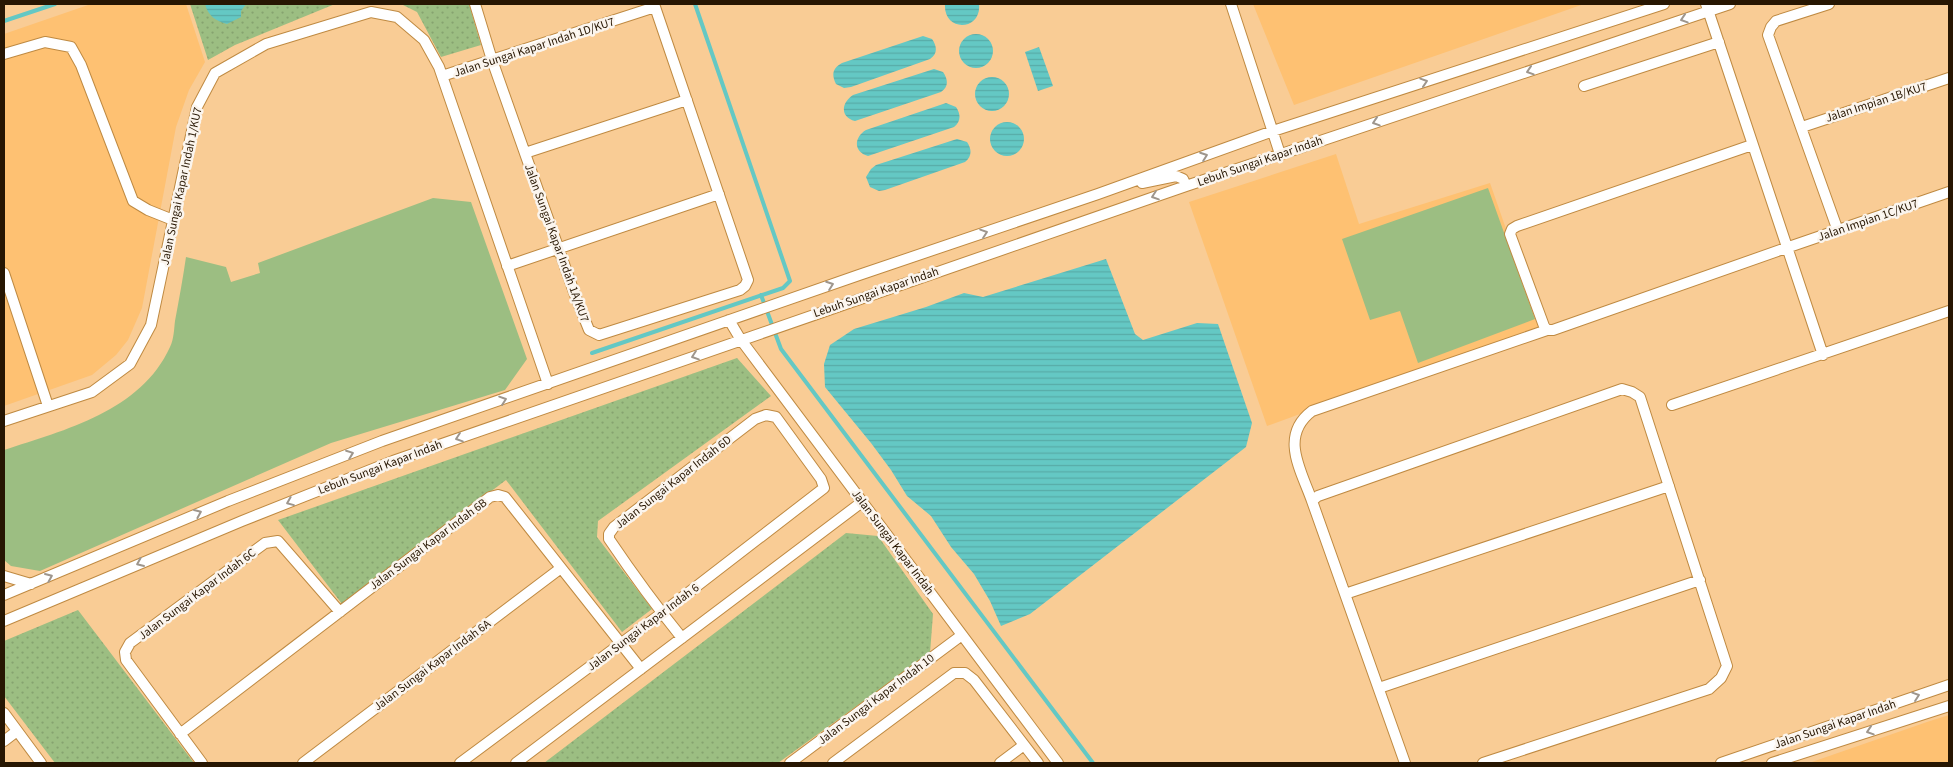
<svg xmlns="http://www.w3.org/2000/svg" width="1953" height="767" viewBox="0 0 1953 767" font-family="'Source Sans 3',sans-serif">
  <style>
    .built { fill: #fec172 }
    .grass { fill: #9cbe82 }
    .park { fill: url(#park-dots) }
    .water { fill: url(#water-rules) }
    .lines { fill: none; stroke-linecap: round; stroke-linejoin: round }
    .stream { stroke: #64c8c4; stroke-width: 4 }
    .street-casing { stroke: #bf8a42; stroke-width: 12 }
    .street { stroke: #fff; stroke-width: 10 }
    .oneway { stroke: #9e968d }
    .labels { text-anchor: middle; stroke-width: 5; stroke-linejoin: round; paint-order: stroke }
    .street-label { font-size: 12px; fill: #271602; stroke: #fbf5ee }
  </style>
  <defs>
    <pattern id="park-dots" width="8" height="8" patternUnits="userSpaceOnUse" patternTransform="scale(1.25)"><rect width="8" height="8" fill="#9cbe82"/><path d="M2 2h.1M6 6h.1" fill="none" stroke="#86a36f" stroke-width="1.8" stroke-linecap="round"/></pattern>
    <pattern id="water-rules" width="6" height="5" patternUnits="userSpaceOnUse" patternTransform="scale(1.25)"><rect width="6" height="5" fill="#64c8c4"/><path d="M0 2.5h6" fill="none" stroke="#57aba7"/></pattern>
  </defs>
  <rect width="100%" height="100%" fill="#f9cc95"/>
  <path class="built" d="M 91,4 L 186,4 L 205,62 L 189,90 L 176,127 L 142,308 L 128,340 L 116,355 L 92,375 L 4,406 L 4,34 Z
    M 1253,4 L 1584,4 L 1294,105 Z
    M 1336,154 L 1359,224 L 1490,183 L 1540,326 L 1267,426 L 1189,202 Z
    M 1949,715 L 1949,763 L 1809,763 L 1927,722 Z"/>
  <path class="grass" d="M 1488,188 L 1535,319 L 1418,363 L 1400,311 L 1370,320 L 1342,239 Z
    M 433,198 L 471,202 L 527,359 L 505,390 L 331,443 L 40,571 L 11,566 L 4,560 L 4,450 C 65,430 141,411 170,347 C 174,339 174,329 175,321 C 179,299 183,278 186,257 L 226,267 L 231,282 L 260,273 L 258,263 Z"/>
  <path class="park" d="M 190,4 L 335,4 L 235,45 L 208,60 Z
    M 401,4 L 469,4 L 481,45 L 441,57 L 417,12 Z
    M 737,358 L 771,396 L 598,521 L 597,537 L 652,609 L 622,632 L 506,480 L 342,604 L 278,520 Z
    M 846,533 L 878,536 L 933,614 L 930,653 L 778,763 L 544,763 Z
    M 78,610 L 194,763 L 55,763 L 4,696 L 4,641 Z"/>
  <path class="water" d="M 205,4 L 246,4 L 241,11 L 241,17 L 227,24 C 216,21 208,16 205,4 Z
    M 945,4 L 979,4 C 982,31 943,33 945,4 Z
    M959 51a17 17 0 1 1 34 0a17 17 0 1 1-34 0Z
    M 923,36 L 932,39 C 937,46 938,54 930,59 L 851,87 L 844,88 L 836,84 C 831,74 833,68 842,63 Z
    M 1039,47 L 1053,86 L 1038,91 L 1025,52 Z
    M 934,69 L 943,72 C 948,79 949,87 941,92 L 855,121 C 840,117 841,103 853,95 Z
    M975 94a17 17 0 1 1 34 0a17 17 0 1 1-34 0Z
    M 946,103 L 956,107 C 961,114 961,122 954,127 L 868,156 C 853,152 854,137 866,130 Z
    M990 139a17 17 0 1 1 34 0a17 17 0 1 1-34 0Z
    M 957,139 L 967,142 C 972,149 972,157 965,162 L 885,190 L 879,191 L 870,187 L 866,177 L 871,169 L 876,165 Z
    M 1106,259 L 1135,334 L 1143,340 L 1197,323 L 1218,324 L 1252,423 L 1246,447 L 1030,614 L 1001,626 L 990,601 L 974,574 L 951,547 L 931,516 L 907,496 L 891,470 L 871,443 L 825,387 L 824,364 L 830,345 L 854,329 L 926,307 L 964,293 L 983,297 Z"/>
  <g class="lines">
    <path class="stream" d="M 4,21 L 55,4
      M 761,295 L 781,349 L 1093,763
      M 592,353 L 783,288 L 790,281 L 695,4"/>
    <defs>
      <path id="street" d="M 475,4 L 492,60 L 575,295 L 589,330 L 599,335 L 740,290 L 745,286 L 748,280 L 654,4
        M 1231,4 L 1280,154
        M 1706,4 L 1823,355
        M 1829,4 L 1776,21 L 1771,27 L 1768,35 L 1838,231
        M 4,54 L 45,42 L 71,47 L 81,65 L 133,201 L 148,210 L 173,220
        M 442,76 L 655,7
        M 1584,86 L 1719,42
        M 1802,127 L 1949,78
        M 1752,145 L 1517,226 L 1512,229 L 1510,234 L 1544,326 L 1547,330 L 1553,330 L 1786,248 L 1949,192
        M 525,153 L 687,100
        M 1142,183 L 1176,176 L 1183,179 L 1186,186
        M 507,266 L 719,194
        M 4,273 L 48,406
        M 729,320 L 741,340 L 1058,763
        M 1672,405 L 1949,311
        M 4,421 L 92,392 L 130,364 L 151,325 L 197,107 L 215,73 L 266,44 L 371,12 L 397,17 L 424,40 L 439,67 L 548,384
        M 1312,501 C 1301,470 1279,436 1312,411 L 1547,330
        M 4,576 L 31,584
        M 1345,594 L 1669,486
        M 4,595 L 228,501 L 382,441 L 859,275 L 1098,194 L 1273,131 L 1664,4
        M 4,621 L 242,521 L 393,461 L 1186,186 L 1730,4
        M 1379,688 L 1700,580
        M 4,713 L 41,763
        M 180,734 L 490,497 L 498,495 L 505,497 L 641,669
        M 4,741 L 17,731
        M 202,763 L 126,660 L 125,652 L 130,643 L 265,543 L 278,541 L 340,612
        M 303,763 L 561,568
        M 460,763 L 662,613 L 824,488 L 821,479 L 776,417 L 766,415 L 755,419 L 614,527 L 609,534 L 609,539 C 632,573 656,606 682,638
        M 516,763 L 862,502
        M 790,763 L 962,635
        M 833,763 L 954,673 L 965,673 L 974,680 L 1038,763
        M 1000,763 L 1024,745
        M 1405,763 L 1312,501 L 1318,496 L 1622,389 L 1632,392 L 1640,397 L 1727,666 L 1721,678 L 1709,689 L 1483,763
        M 1721,763 L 1949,685
        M 1772,763 L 1949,706"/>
    </defs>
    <use href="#street" class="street-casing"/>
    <use href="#street" class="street"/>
  </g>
  <defs><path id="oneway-chevron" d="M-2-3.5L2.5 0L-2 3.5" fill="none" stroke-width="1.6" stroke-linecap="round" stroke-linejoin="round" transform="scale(1.25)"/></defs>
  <g class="oneway">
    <use href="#oneway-chevron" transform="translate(1684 19) rotate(162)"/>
    <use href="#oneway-chevron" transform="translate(1530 71) rotate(162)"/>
    <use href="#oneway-chevron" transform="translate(1424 82) rotate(-18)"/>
    <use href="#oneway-chevron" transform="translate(1376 122) rotate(162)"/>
    <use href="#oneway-chevron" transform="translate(1204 156) rotate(-20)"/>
    <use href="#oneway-chevron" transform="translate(1155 196) rotate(161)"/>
    <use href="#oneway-chevron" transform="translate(984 233) rotate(-19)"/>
    <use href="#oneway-chevron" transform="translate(830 285) rotate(-20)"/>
    <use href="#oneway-chevron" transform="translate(695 356) rotate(161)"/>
    <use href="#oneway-chevron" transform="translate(503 400) rotate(-19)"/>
    <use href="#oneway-chevron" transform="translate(459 438) rotate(161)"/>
    <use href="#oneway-chevron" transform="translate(350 454) rotate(-21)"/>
    <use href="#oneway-chevron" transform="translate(290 502) rotate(158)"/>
    <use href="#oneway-chevron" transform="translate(198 513) rotate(-23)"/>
    <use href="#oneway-chevron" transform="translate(140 563) rotate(157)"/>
    <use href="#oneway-chevron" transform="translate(49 577) rotate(-23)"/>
    <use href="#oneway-chevron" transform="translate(1916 696) rotate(-19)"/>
    <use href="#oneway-chevron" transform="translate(1870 731) rotate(162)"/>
  </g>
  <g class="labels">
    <g class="street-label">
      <text transform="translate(534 47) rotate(-18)" y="4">Jalan Sungai Kapar Indah 1D/KU7</text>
      <text transform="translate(1876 102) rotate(-18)" y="4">Jalan Impian 1B/KU7</text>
      <text transform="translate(1260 161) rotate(-19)" y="4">Lebuh Sungai Kapar Indah</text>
      <text transform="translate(181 186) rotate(-78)" y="4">Jalan Sungai Kapar Indah 1/KU7</text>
      <text transform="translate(1868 220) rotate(-19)" y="4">Jalan Impian 1C/KU7</text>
      <text transform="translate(557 243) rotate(70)" y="4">Jalan Sungai Kapar Indah 1A/KU7</text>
      <text transform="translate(876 292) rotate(-19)" y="4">Lebuh Sungai Kapar Indah</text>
      <text transform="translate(380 467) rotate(-21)" y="4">Lebuh Sungai Kapar Indah</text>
      <text transform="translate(673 482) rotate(-38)" y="4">Jalan Sungai Kapar Indah 6D</text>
      <text transform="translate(893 542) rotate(53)" y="4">Jalan Sungai Kapar Indah</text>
      <text transform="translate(428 544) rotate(-37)" y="4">Jalan Sungai Kapar Indah 6B</text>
      <text transform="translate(197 594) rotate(-37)" y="4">Jalan Sungai Kapar Indah 6C</text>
      <text transform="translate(643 627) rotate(-37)" y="4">Jalan Sungai Kapar Indah 6</text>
      <text transform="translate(432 665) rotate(-37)" y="4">Jalan Sungai Kapar Indah 6A</text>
      <text transform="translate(876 699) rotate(-37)" y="4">Jalan Sungai Kapar Indah 10</text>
      <text transform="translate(1835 724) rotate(-19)" y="4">Jalan Sungai Kapar Indah</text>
    </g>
  </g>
  <rect width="1953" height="767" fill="none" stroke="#271602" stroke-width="10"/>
</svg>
